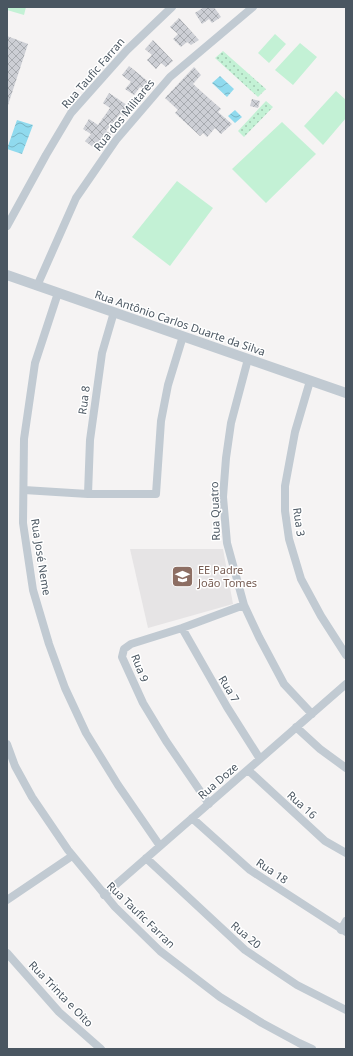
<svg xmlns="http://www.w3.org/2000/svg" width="353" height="1056" viewBox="0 0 353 1056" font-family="'Noto Sans',sans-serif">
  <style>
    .education { fill: #e6e4e5 }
    .green { fill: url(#green-dots) }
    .pitch { fill: #c3f1d5 }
    .water { fill: url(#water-waves) }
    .building { fill: url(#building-cross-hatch) }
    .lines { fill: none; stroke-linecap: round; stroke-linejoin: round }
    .minor { stroke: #c1cad2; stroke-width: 8 }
    .tertiary { stroke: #c1cad2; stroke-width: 10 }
    .labels { text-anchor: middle; stroke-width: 3; stroke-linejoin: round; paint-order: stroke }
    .street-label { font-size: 11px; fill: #4a5661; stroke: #fff }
    .education-label { font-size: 11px; fill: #785e54; stroke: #fff; text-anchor: start }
  </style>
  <defs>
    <pattern id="green-dots" width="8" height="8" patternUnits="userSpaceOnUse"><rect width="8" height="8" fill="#c3f1d5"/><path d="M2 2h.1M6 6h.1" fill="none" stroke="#a0c6b0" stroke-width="1.8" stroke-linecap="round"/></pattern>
    <pattern id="water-waves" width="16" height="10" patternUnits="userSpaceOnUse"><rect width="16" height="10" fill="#90daee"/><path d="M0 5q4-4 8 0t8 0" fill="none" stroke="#78b4c4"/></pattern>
    <pattern id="building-cross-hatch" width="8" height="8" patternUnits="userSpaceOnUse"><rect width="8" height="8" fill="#cdcfd5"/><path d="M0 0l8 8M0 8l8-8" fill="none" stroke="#a8abb0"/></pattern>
  </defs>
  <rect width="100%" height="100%" fill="#f5f3f3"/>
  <path class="education" d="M 130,549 L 223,549 L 233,604 L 148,628 Z"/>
  <path class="green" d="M 223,51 L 266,89 L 258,97 L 215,58 Z
    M 266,101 L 273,107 L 244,137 L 238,131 Z"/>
  <path class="pitch" d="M 7,7 L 26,7 L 24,15 L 7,10 Z
    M 275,34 L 286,44 L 269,63 L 258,53 Z
    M 300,43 L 317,57 L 293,85 L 275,70 Z
    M 336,91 L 346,100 L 346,118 L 323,145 L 304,126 Z
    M 282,122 L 316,154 L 266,203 L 232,169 Z
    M 177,181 L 213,208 L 170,266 L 132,237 Z"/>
  <path class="water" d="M 220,76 L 234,89 L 227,97 L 212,83 Z
    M 235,110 L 242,117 L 235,123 L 228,116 Z
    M 17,120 L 33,125 L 22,154 L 7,149 Z"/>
  <path class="building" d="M 204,7 L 214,7 L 221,17 L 212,23 L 209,19 L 202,24 L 195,13 Z
    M 179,18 L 199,40 L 191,45 L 187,42 L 181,47 L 173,39 L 178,34 L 170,27 Z
    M 7,36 L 28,44 L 8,105 L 7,105 Z
    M 153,40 L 173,61 L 166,67 L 161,63 L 156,69 L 147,60 L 152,55 L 145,49 Z
    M 129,66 L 150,83 L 144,90 L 140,87 L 134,95 L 125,89 L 131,82 L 122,75 Z
    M 194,67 L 201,75 L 193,84 L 221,109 L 218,112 L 232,124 L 221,134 L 215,128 L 207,137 L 203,133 L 200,136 L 175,113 L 178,110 L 165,98 Z
    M 109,93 L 130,107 L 124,116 L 120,114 L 106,131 L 111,134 L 104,143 L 100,140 L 94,148 L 85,141 L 91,134 L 83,129 L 89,119 L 98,125 L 110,108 L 103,103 Z
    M 252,99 L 260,101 L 258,108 L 250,106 Z"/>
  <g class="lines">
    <path class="minor" d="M 7,226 L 46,155 L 71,113 L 127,50 L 172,7
      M 37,286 L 76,198 L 116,140 L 170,77 L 253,7
      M 58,293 L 35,363 L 24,439 L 23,523 L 33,590 L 49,644 L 65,688 L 86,733 L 118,785 L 160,846
      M 248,359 L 231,423 L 226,458 L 223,497 L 227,543 L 244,605 L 259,637 L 284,684 L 312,714
      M 310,381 L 295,432 L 285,486 L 285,511 L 289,539 L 301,579 L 321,616 L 346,655
      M 24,490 L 88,494 L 156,494 L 161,421 L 168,385 L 183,336
      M 88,494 L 90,440 L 95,404 L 102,353 L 114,312
      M 182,628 L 227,707 L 260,759
      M 296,727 L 320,749 L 346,768
      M 7,744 L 15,766 L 32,797 L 68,850 L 115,907 L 160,951 L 220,997 L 262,1023 L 299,1043 L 312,1049
      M 248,770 L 325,841 L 346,853
      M 209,804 L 166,741 L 143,703 L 122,657 L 124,649 L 131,644 L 182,628 L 244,605
      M 192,818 L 250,870 L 346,932
      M 146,858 L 245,950 L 297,985 L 346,1010
      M 104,895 L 346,684
      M 7,900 L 72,856
      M 341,930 L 346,921
      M 7,953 L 59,1012 L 101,1049"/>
    <path class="tertiary" d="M 7,275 L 346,393"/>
  </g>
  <defs>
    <symbol id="school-square" viewBox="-11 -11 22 22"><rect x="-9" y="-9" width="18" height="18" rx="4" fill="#8d6e63" stroke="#fff"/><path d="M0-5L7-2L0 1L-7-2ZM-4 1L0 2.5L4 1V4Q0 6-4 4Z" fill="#fff"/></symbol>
  </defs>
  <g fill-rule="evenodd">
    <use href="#school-square" x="170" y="564" width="25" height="25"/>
  </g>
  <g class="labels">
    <g class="street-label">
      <text transform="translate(93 73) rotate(-49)" y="4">Rua Taufic Farran</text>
      <text transform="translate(124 115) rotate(-51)" y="4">Rua dos Militares</text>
      <text transform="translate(180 323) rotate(19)" y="4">Rua Antônio Carlos Duarte da Silva</text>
      <text transform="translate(84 400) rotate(-82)" y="4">Rua 8</text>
      <text transform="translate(215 511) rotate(-92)" y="4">Rua Quatro</text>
      <text transform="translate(299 522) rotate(82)" y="4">Rua 3</text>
      <text transform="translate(41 557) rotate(81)" y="4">Rua José Neme</text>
      <text transform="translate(140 668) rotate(69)" y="4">Rua 9</text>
      <text transform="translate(229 689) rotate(59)" y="4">Rua 7</text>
      <text transform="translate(218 781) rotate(-41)" y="4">Rua Doze</text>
      <text transform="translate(302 805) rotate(42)" y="4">Rua 16</text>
      <text transform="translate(272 871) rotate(34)" y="4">Rua 18</text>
      <text transform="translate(141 915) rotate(44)" y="4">Rua Taufic Farran</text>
      <text transform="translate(246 935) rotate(40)" y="4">Rua 20</text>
      <text transform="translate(61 994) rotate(46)" y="4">Rua Trinta e Oito</text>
    </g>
    <g class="education-label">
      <text x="198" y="574">EE Padre<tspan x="198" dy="13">João Tomes</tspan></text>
    </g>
  </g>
  <rect width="353" height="1056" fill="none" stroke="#4a5661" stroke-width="16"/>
</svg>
